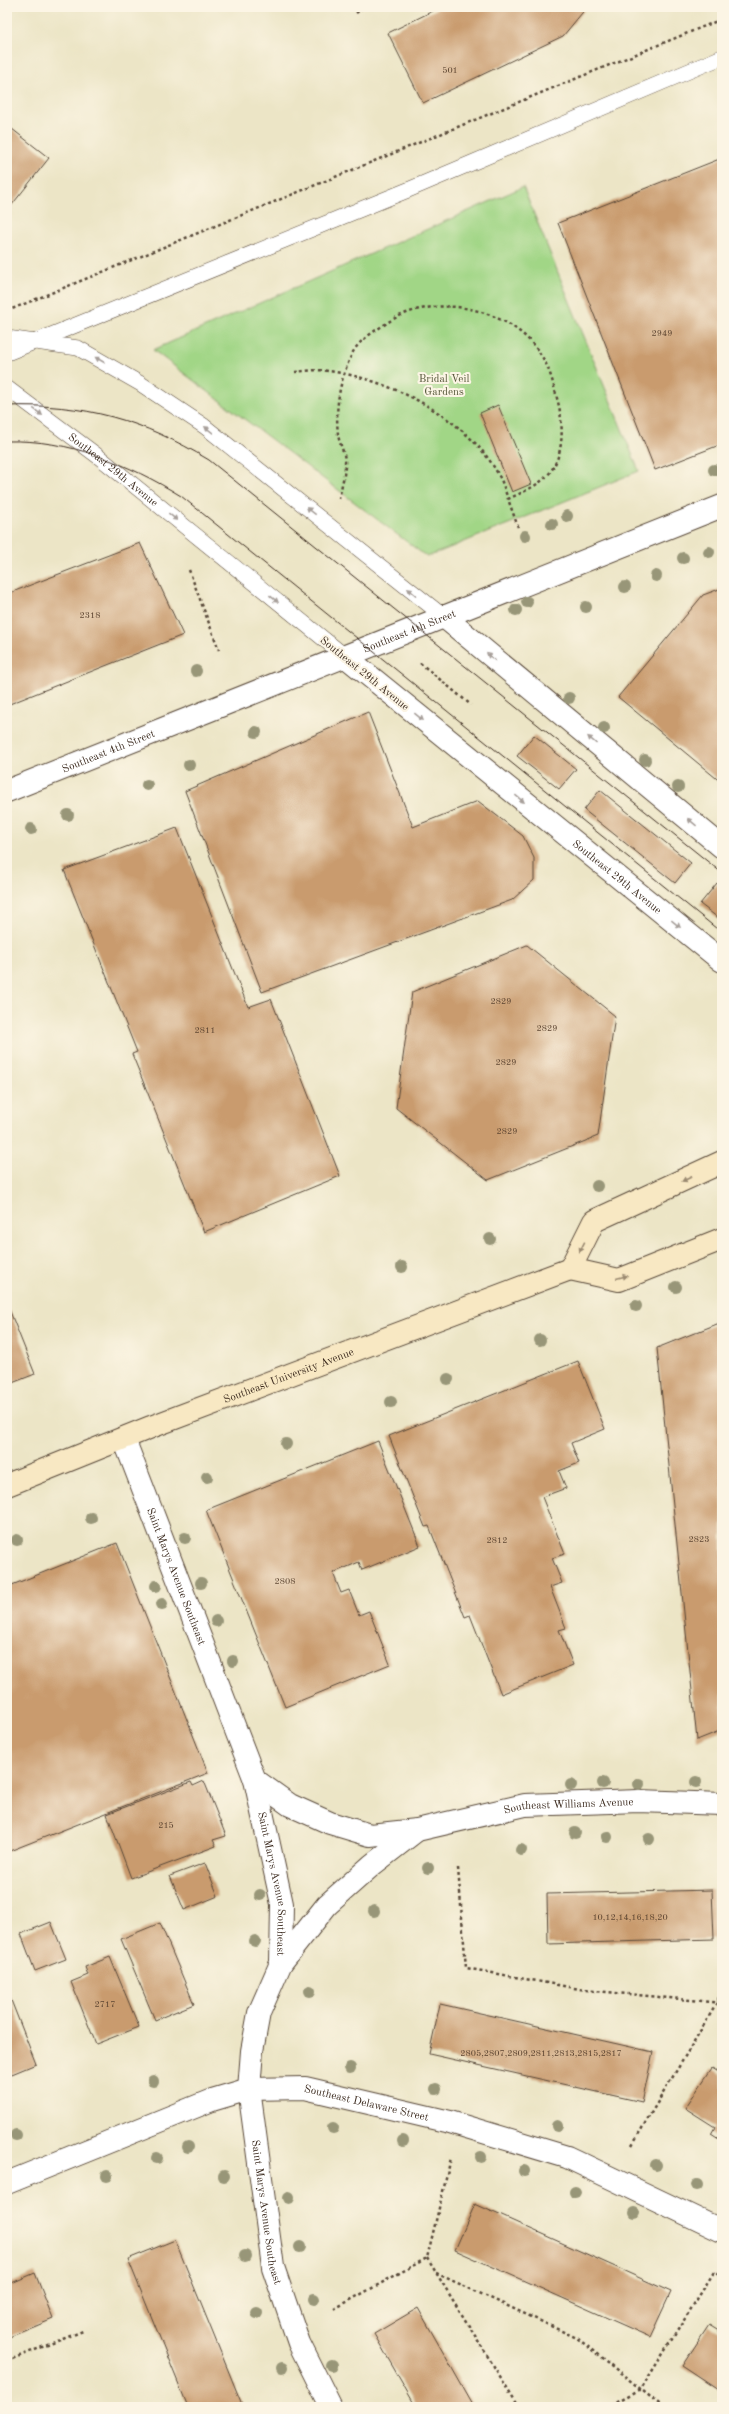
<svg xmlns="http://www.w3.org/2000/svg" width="729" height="2414" viewBox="0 0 729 2414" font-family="'Old Standard TT',serif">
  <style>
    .green { fill: #a1d686; stroke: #6e8052 }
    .building { fill: #c99b6e }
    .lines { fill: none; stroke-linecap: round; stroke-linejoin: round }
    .service-casing { stroke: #564637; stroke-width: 16 }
    .minor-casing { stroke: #564637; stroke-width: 24 }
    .secondary-casing { stroke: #564637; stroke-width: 24 }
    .path { stroke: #564637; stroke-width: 2.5; stroke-dasharray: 3 3; stroke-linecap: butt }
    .service { stroke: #fff; stroke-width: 15 }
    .minor { stroke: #fff; stroke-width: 22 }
    .secondary { stroke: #f8e8c3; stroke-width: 22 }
    .tram { stroke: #3b2a1e; stroke-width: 1 }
    .tree { fill: #989678 }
    .oneway { fill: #a79f9a }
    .oneway2 { fill: #9a8970 }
    .labels { text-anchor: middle; stroke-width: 4; stroke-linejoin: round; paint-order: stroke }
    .number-label { font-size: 9px; fill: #5e4632 }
    .park-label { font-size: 11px; fill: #545538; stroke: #fcf5e5 }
    .street-label { font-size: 11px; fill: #3b2a1e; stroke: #fcf5e5 }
  </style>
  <rect width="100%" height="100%" fill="#fcf5e5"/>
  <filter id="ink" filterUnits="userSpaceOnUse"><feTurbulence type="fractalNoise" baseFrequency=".025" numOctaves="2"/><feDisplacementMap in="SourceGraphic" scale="8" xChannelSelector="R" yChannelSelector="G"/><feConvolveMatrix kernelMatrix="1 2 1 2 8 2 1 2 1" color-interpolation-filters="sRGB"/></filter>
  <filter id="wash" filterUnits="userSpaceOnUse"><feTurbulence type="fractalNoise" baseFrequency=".012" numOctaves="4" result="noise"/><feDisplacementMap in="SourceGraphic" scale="16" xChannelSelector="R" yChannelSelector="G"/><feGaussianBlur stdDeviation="0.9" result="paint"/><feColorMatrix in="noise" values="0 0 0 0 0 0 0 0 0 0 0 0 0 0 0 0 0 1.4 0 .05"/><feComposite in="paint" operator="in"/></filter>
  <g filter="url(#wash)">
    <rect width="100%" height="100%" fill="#ece5c6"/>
    <path class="green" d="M 523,187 L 639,471 L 427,557 L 153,350 Z"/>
    <g id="blocks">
      <path class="building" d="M 441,7 L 587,7 L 563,36 L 423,103 L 388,33 Z
        M 7,125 L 49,158 L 7,211 Z
        M 722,158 L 722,444 L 655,470 L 558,223 Z
        M 498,405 L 531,484 L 512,492 L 480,413 Z
        M 140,543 L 183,635 L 7,705 L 7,594 Z
        M 722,588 L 722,783 L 618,697 L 703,595 Z
        M 368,712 L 413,827 L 478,801 L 523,836 L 534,858 L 534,880 L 512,900 L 262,992 L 185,791 Z
        M 534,735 L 576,769 L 559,789 L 517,756 Z
        M 600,790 L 691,863 L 675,883 L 584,810 Z
        M 177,828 L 248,1007 L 271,999 L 340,1176 L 204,1232 L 132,1054 L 137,1052 L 64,870 Z
        M 717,883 L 722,887 L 722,921 L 700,904 Z
        M 527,945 L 615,1016 L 598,1136 L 488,1180 L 396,1108 L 412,992 Z
        M 7,1304 L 35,1374 L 7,1385 Z
        M 722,1322 L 722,1730 L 697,1740 L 657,1348 Z
        M 578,1361 L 605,1429 L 571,1443 L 579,1463 L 559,1471 L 566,1488 L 542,1497 L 565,1554 L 552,1558 L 562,1583 L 550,1587 L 566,1628 L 559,1630 L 573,1665 L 501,1694 L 470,1615 L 465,1617 L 429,1526 L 425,1527 L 389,1436 Z
        M 378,1441 L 420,1546 L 362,1570 L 359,1562 L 333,1573 L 341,1593 L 349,1590 L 359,1615 L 369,1611 L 390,1664 L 285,1707 L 206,1510 Z
        M 117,1543 L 208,1773 L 7,1852 L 7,1587 Z
        M 204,1781 L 226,1836 L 213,1840 L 216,1846 L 131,1878 L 107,1814 L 191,1782 L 193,1786 Z
        M 205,1863 L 218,1896 L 184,1910 L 170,1876 Z
        M 712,1890 L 714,1939 L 548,1944 L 547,1894 Z
        M 51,1922 L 66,1959 L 35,1971 L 21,1934 Z
        M 160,1923 L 194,2004 L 155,2020 L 121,1939 Z
        M 110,1957 L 139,2027 L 96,2044 L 71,1982 L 88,1975 L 85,1967 Z
        M 7,1990 L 36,2064 L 7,2076 Z
        M 440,2004 L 653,2052 L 642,2102 L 429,2054 Z
        M 712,2068 L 722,2074 L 722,2141 L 711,2134 L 715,2127 L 685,2108 Z
        M 475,2204 L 671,2292 L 650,2337 L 455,2250 Z
        M 175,2240 L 243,2407 L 188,2407 L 128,2259 Z
        M 35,2273 L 53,2319 L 7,2338 L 7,2285 Z
        M 418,2308 L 474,2407 L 416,2407 L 374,2334 Z
        M 709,2325 L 722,2333 L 722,2384 L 718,2390 L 682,2366 Z"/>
    </g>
  </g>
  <g filter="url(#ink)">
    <use href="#blocks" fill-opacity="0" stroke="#564637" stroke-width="1"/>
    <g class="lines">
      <defs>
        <g id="service">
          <path d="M 7,338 L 78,348 L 141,384 L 204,426 L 443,616"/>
          <path d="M 7,353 L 408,190 L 722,57"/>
          <path id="s1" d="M 7,388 L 99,457 L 346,657"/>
        </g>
        <g id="minor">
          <path d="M 443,616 L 722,847"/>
          <path id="s2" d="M 346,657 L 722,961"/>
          <path id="s3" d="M 7,791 L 722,506"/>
          <path id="s4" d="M 124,1439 L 255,1780 L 282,1904 L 281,1963 L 259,2013 L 252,2051 L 249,2089 L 273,2267 L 299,2343 L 331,2407"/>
          <path id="s5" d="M 255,1780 L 290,1805 L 330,1823 L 370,1835 L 417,1830 L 525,1805 L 639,1801 L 722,1804"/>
          <path d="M 281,1963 L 327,1905 L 372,1865 L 417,1830"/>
          <path id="s6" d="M 7,2183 L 212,2100 L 249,2089 L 305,2088 L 450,2122 L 567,2157 L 722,2231"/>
        </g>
        <g id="secondary">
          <path d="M 570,1269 L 594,1221 L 722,1162"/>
          <path d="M 570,1269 L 619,1280 L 722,1239"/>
          <path id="s7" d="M 7,1485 L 151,1427 L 570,1269"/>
        </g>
      </defs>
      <use href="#service" class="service-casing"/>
      <use href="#minor" class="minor-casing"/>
      <use href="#secondary" class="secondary-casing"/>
      <path class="path" d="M 356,13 L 364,7
        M 7,311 L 722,19
        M 295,372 C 305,371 317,369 328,371 C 389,378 471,420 499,476 C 503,483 505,491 508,499
        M 339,499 C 341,487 346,472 345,460 C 344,451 339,443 338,434 C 335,405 340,378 353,352 C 360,339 378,329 390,321 C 439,291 516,309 544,360 C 552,375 555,391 559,406 C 563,427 564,452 551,471 C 541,485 523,492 508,499 L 518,527
        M 189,570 L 219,650
        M 420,663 L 471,705
        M 458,1868 L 466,1968 L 585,1990 L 722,2003
        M 632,2145 L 717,2003 L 722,1984
        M 427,2258 L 519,2407
        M 436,2273 L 577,2338 L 663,2407
        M 334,2309 L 427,2258 L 451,2158
        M 7,2361 L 83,2331
        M 606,2407 L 641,2389 L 714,2272 L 722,2277"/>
      <use href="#service" class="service"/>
      <use href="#minor" class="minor"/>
      <use href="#secondary" class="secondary"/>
      <path class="tram" d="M 7,406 C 84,403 143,420 209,460 L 722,873
        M 7,441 C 69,439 129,464 181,496 L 722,933"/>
    </g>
    <g class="tree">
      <circle cx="714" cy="470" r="6"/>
      <circle cx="567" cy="516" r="6"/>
      <circle cx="552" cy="524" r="6"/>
      <circle cx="525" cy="536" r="6"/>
      <circle cx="709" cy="552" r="6"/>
      <circle cx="683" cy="558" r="6"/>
      <circle cx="656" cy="576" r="6"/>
      <circle cx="625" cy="587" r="6"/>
      <circle cx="527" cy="602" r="6"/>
      <circle cx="586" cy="607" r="6"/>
      <circle cx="516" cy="610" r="6"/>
      <circle cx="196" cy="671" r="6"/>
      <circle cx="569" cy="698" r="6"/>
      <circle cx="604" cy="728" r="6"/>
      <circle cx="256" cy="732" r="6"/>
      <circle cx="645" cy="760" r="6"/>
      <circle cx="189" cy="765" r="6"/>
      <circle cx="147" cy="785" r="6"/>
      <circle cx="678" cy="787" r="6"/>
      <circle cx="68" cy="815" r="6"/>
      <circle cx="31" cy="829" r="6"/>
      <circle cx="597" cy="1186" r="6"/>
      <circle cx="490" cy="1239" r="6"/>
      <circle cx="402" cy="1267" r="6"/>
      <circle cx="676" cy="1287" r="6"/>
      <circle cx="636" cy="1306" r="6"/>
      <circle cx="540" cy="1340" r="6"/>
      <circle cx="448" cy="1379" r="6"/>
      <circle cx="391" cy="1402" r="6"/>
      <circle cx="286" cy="1444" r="6"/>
      <circle cx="207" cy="1477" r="6"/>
      <circle cx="91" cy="1518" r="6"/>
      <circle cx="185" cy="1538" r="6"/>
      <circle cx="17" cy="1540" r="6"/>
      <circle cx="201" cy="1583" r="6"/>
      <circle cx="156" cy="1586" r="6"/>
      <circle cx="162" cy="1604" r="6"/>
      <circle cx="216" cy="1621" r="6"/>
      <circle cx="233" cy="1661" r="6"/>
      <circle cx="696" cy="1782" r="6"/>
      <circle cx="603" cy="1783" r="6"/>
      <circle cx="639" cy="1784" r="6"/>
      <circle cx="571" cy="1785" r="6"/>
      <circle cx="575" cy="1833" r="6"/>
      <circle cx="607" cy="1837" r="6"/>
      <circle cx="649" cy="1839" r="6"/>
      <circle cx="521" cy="1850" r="6"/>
      <circle cx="428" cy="1868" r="6"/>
      <circle cx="260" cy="1895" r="6"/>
      <circle cx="374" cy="1911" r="6"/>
      <circle cx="255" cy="1941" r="6"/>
      <circle cx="310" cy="1991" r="6"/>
      <circle cx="350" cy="2068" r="6"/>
      <circle cx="153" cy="2081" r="6"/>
      <circle cx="436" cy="2089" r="6"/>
      <circle cx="557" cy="2126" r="6"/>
      <circle cx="333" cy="2128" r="6"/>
      <circle cx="16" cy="2135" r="6"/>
      <circle cx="403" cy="2141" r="6"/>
      <circle cx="188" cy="2147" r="6"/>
      <circle cx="481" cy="2157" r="6"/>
      <circle cx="157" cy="2158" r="6"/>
      <circle cx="656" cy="2165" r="6"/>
      <circle cx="524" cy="2171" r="6"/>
      <circle cx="107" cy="2176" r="6"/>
      <circle cx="224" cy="2176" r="6"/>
      <circle cx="697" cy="2185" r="6"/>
      <circle cx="575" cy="2192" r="6"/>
      <circle cx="289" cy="2198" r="6"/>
      <circle cx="635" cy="2213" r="6"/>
      <circle cx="300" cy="2247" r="6"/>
      <circle cx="245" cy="2256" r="6"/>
      <circle cx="314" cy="2299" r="6"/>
      <circle cx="257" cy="2313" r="6"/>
      <circle cx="332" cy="2365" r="6"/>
      <circle cx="282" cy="2368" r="6"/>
    </g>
    <defs><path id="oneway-solid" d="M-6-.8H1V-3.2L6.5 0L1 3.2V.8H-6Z"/></defs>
    <g class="oneway">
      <use href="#oneway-solid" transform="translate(100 360) rotate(-150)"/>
      <use href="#oneway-solid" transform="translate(38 412) rotate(37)"/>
      <use href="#oneway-solid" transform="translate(209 430) rotate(-142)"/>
      <use href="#oneway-solid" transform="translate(311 511) rotate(-142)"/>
      <use href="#oneway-solid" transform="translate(173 517) rotate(39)"/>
      <use href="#oneway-solid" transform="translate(412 592) rotate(-141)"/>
      <use href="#oneway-solid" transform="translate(274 599) rotate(39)"/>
      <use href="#oneway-solid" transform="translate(491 657) rotate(-140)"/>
      <use href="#oneway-solid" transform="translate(419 717) rotate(39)"/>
      <use href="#oneway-solid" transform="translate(592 740) rotate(-140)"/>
      <use href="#oneway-solid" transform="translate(520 799) rotate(39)"/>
      <use href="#oneway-solid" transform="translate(692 822) rotate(-140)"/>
      <use href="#oneway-solid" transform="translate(676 924) rotate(39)"/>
    </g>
    <g class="oneway2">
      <use href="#oneway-solid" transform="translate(687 1179) rotate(155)"/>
      <use href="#oneway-solid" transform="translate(582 1247) rotate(117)"/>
      <use href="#oneway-solid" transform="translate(622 1277) rotate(-14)"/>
    </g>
  </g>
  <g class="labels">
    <g class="number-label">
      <text x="450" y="73">501</text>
      <text x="662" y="336">2949</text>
      <text x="90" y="618">2318</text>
      <text x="501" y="1004">2829</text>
      <text x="547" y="1031">2829</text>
      <text x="205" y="1033">2811</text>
      <text x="506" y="1065">2829</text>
      <text x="507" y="1134">2829</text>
      <text x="699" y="1542">2823</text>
      <text x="497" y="1543">2812</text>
      <text x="285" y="1584">2808</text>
      <text x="166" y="1828">215</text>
      <text x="630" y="1920">10,12,14,16,18,20</text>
      <text x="105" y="2007">2717</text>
      <text x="541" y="2056">2805,2807,2809,2811,2813,2815,2817</text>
    </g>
    <g class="park-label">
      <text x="444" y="382">Bridal Veil<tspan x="444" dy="13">Gardens</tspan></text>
    </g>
    <g class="street-label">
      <text dy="4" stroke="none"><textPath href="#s1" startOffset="134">Southeast 29th Avenue</textPath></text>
      <text dy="4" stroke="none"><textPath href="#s3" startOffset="433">Southeast 4th Street</textPath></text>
      <text transform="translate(365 673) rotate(39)" y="4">Southeast 29th Avenue</text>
      <text dy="4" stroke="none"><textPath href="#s3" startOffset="109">Southeast 4th Street</textPath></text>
      <text dy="4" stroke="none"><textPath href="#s2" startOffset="349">Southeast 29th Avenue</textPath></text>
      <text dy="4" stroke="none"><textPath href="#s7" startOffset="302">Southeast University Avenue</textPath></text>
      <text dy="4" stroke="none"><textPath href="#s4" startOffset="147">Saint Marys Avenue Southeast</textPath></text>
      <text dy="4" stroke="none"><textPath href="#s5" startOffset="330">Southeast Williams Avenue</textPath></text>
      <text dy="4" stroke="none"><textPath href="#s4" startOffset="471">Saint Marys Avenue Southeast</textPath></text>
      <text dy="4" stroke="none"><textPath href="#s6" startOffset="379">Southeast Delaware Street</textPath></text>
      <text dy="4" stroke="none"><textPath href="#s4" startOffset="807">Saint Marys Avenue Southeast</textPath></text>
    </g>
  </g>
  <rect width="729" height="2414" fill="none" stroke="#fcf5e5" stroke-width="24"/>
</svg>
